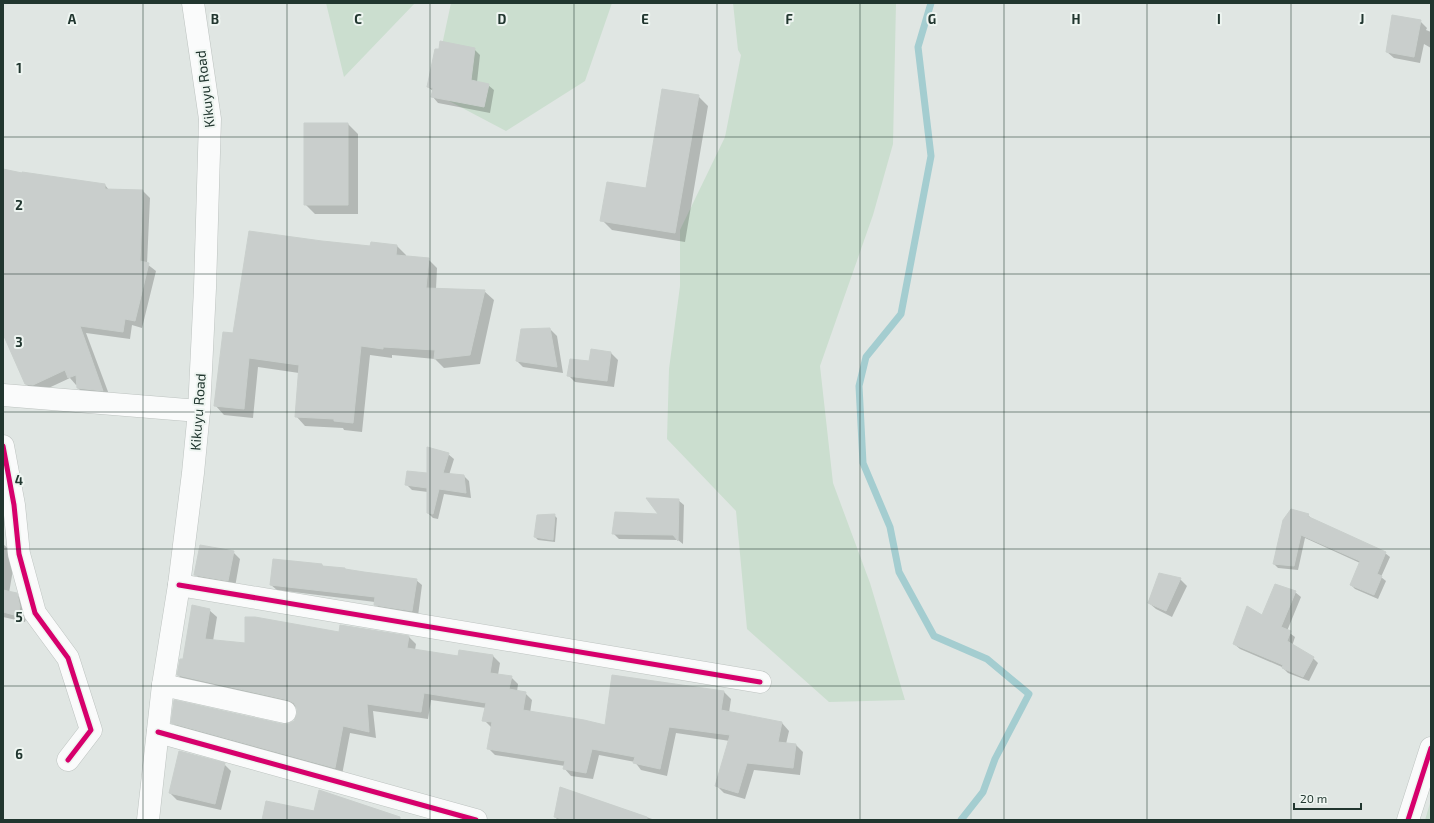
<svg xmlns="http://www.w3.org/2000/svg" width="1434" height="823" viewBox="0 0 1434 823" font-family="'Exo 2',sans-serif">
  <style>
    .green { fill: #cbdecf }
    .shadow { fill: #0003 }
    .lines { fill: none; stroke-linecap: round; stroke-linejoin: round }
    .stream { stroke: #a4cdd0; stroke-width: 7 }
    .building { fill: #c9cecc; stroke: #c9cfcc }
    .street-casing { stroke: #bdc3c0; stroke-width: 23 }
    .secondary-casing { stroke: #bdc3c0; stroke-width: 23 }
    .street { stroke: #fafbfb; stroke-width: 22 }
    .secondary { stroke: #fafbfb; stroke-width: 22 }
    .cycleway-casing { stroke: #eef5f1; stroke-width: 8 }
    .cycleway { stroke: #d6006c; stroke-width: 5 }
    .grid { fill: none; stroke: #21362f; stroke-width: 1; stroke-opacity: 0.55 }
    .labels { text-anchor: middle; stroke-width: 4; stroke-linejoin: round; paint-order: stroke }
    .street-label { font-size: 14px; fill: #21362f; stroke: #eef5f1 }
    .grid-label { font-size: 13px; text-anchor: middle; font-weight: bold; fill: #21362f; stroke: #eef5f1; stroke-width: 4; stroke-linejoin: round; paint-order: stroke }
  </style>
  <rect width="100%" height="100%" fill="#e0e6e3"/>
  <path class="green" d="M 326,3 L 415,3 L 344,77 Z
    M 451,3 L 612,3 L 585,81 L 506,131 L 432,92 Z
    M 733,3 L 896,3 L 893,144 L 873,215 L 820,366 L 833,483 L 870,583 L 905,700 L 829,702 L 747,629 L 736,511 L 667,439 L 669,369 L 680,286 L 680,230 L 725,137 L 741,55 L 738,50 Z
    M 1431,800 L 1431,820 L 1425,820 Z"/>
  <path class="shadow" d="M 1420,21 L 1427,28 L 1426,30 L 1431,32 L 1431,48 L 1424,44 L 1420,63 L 1394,58 L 1387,52 Z
    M 474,49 L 480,55 L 477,82 L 488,85 L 494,90 L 490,113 L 438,103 L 433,97 L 434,92 L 428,87 Z
    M 698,96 L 708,106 L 685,242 L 612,230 L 602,220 L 647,189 Z
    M 348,124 L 358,134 L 358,214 L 315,214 L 305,204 Z
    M 3,170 L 23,174 L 105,185 L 109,190 L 143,191 L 150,198 L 147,264 L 156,271 L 142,328 L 132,325 L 130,339 L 86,333 L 110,397 L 85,395 L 78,388 L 78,384 L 76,385 L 70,378 L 40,392 L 33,391 L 26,384 L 3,332 Z
    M 322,242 L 371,247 L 397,246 L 406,255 L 406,257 L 428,259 L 437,268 L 436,289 L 484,291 L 494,300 L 480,364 L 444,368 L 435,359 L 392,355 L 392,358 L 370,355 L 362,432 L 344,430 L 343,428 L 305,426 L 296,416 L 299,373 L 258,367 L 253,418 L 224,415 L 215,405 L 234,335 Z
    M 550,329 L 557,336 L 563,373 L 523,367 L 517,361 Z
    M 592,351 L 611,353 L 618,360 L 614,387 L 575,382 L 568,375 L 590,363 Z
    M 448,454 L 454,459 L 449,475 L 464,476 L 469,481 L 471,498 L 444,494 L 438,519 L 433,518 L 428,513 L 428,492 L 412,490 L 406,484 L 428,474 Z
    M 678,500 L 684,505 L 683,544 L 678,540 L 619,539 L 613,533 L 660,515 Z
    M 554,515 L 557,518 L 555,542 L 538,540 L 535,537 Z
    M 1308,515 L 1312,519 L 1385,553 L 1390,557 L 1381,577 L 1386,581 L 1378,599 L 1355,589 L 1351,585 L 1360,563 L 1305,538 L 1298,570 L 1278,568 L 1274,564 L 1284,521 Z
    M 3,544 L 12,552 L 14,564 L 9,593 L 16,594 L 24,602 L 27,615 L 25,622 L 3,617 Z
    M 233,552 L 240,559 L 235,587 L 202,581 L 196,575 Z
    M 322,565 L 324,567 L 416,580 L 422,585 L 418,616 L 381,610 L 375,604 L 375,602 L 277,590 L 271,585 Z
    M 1180,579 L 1187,586 L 1172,617 L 1156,609 L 1149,603 Z
    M 1295,592 L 1301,597 L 1287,631 L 1295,637 L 1292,646 L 1313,658 L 1318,663 L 1309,681 L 1288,673 L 1282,667 L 1240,649 L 1234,644 L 1263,616 Z
    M 209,610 L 217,617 L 213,641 L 246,644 L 340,633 L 409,637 L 416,644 L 415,650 L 459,657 L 493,656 L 500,663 L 498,675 L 511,677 L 518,684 L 517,692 L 525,693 L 532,700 L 530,713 L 606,727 L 613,676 L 724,692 L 731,699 L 729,713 L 782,723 L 789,731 L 786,744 L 796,745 L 803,752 L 800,775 L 754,770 L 745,799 L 724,793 L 717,786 L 730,741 L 676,733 L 667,776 L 641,770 L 635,762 L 599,755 L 593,779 L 571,776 L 564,768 L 565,766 L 495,755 L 488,748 L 492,728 L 484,720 L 486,708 L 431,700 L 428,719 L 373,711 L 376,738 L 350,733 L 342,775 L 180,730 L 172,722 L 289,725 L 295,721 L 298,715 L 298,708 L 296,707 L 185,682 L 178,675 L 184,660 Z
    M 224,764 L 231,771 L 221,810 L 177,800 L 170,793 Z
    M 561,788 L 655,820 L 558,820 L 555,817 Z"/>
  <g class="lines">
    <path class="stream" d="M 931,3 L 918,47 L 931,156 L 901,314 L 866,357 L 859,386 L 863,463 L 890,527 L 899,572 L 934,636 L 987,659 L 1029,694 L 995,759 L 983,792 L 961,820"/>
  </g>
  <path class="building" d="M 1392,15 L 1421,20 L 1414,57 L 1386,52 Z
    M 440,41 L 475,48 L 471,80 L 489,84 L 484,107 L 431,97 L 433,88 L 427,87 L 435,49 L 439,49 Z
    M 662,89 L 699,95 L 675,233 L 600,221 L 607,182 L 646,188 Z
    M 304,123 L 348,123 L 348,205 L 304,205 Z
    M 3,169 L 22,173 L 22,172 L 105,184 L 105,189 L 143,190 L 140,261 L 149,263 L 135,321 L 125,319 L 123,332 L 80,326 L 103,391 L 77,388 L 76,375 L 68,378 L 65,370 L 33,385 L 25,384 L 3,334 Z
    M 249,231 L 322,241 L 370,246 L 371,242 L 397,245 L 396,255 L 429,258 L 426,288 L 485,290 L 470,355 L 434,359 L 435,350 L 383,347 L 383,349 L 361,346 L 353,423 L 334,421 L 334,419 L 295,417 L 299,365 L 249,358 L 244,409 L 214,406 L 223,332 L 233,333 Z
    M 550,328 L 557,367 L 516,361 L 521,329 Z
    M 591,349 L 611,352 L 607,381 L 567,376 L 570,359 L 589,361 Z
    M 427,447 L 449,453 L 443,473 L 464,475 L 466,493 L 439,489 L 433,514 L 427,513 L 427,488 L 405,485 L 407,471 L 427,473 Z
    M 646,498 L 679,499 L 678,541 L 673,535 L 612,534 L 615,512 L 658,514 Z
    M 1291,509 L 1309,514 L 1307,516 L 1386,552 L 1377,574 L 1382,576 L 1374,595 L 1350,585 L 1360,561 L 1301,535 L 1294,566 L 1273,564 L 1283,520 Z
    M 555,514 L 553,540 L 534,537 L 537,515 Z
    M 200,545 L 234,551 L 228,581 L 194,575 Z
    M 273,559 L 322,564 L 322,566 L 345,568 L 345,569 L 364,572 L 417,579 L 412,611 L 374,605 L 375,597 L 270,585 Z
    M 1159,573 L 1181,578 L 1166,611 L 1148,603 Z
    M 1275,584 L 1296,591 L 1281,627 L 1291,631 L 1287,641 L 1314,657 L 1303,677 L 1282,668 L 1283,665 L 1233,644 L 1247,606 L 1262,615 Z
    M 3,590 L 17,593 L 20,607 L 18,616 L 3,612 Z
    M 192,605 L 210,609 L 205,639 L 245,643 L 245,617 L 255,617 L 339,632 L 340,625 L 409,636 L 407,648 L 458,656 L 459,650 L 493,655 L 490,673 L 512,676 L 509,689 L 526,692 L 523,710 L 584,720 L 605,725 L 612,675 L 724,691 L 721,710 L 782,722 L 778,742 L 796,744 L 793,768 L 747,763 L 738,793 L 715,786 L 730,735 L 669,727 L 660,769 L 633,763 L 635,757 L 592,749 L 586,773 L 563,769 L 565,761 L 487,749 L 492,722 L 482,721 L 486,703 L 424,693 L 421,712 L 367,704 L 369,732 L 343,726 L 335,768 L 171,723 L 174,700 L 282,724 L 288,724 L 294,721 L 297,714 L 297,709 L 294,703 L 288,700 L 177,675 L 180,659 L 183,659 Z
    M 179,751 L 225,763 L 215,804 L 169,793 Z
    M 560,787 L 647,817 L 647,820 L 562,820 L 562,819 L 554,817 Z
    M 319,790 L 400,817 L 400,820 L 262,820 L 266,801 L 314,811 Z"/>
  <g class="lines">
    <defs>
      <path id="street" d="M 3,395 L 199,411
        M 3,446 L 14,505 L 19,554 L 35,613 L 68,658 L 91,730 L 68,760
        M 179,585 L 760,682
        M 163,685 L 285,712
        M 158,732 L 476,820
        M 1408,820 L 1431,748"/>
      <path id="secondary" d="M 148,820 L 163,685 L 179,585 L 193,473 L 199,411 L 205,288 L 210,119 L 193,3"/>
    </defs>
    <use href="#street" class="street-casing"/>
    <use href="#secondary" class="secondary-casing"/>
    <use href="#street" class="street"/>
    <use href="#secondary" class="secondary"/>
    <defs>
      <path id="cycleway" d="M 3,446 L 14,505 L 19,554 L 35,613 L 68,658 L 91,730 L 68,760
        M 179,585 L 760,682
        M 158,732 L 476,820
        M 1408,820 L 1431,748"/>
    </defs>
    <use href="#cycleway" class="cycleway-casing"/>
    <use href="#cycleway" class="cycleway"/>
  </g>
  <path class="grid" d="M 143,3 L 143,820M 287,3 L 287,820M 430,3 L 430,820M 574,3 L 574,820M 717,3 L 717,820M 860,3 L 860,820M 1004,3 L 1004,820M 1147,3 L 1147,820M 1291,3 L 1291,820M 3,137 L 1431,137M 3,274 L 1431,274M 3,412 L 1431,412M 3,549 L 1431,549M 3,686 L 1431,686"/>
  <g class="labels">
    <g class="street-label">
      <text transform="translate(205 89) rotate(-97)" y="5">Kikuyu Road</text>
      <text transform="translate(198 412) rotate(-86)" y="5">Kikuyu Road</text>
    </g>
  </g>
  <g class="grid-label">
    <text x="72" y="24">A</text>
    <text x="215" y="24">B</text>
    <text x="358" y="24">C</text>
    <text x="502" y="24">D</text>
    <text x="645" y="24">E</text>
    <text x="789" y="24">F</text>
    <text x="932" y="24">G</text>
    <text x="1076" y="24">H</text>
    <text x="1219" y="24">I</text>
    <text x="1362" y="24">J</text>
    <text x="19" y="73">1</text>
    <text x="19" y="210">2</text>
    <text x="19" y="347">3</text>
    <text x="19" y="485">4</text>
    <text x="19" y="622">5</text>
    <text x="19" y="759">6</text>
  </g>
  <rect width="1434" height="823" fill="none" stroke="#21362f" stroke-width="8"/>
  <path d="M1294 803v6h67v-6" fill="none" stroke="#21362f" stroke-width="2"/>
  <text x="1300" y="803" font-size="12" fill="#21362f" stroke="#eef5f1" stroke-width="3" paint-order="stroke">20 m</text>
</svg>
